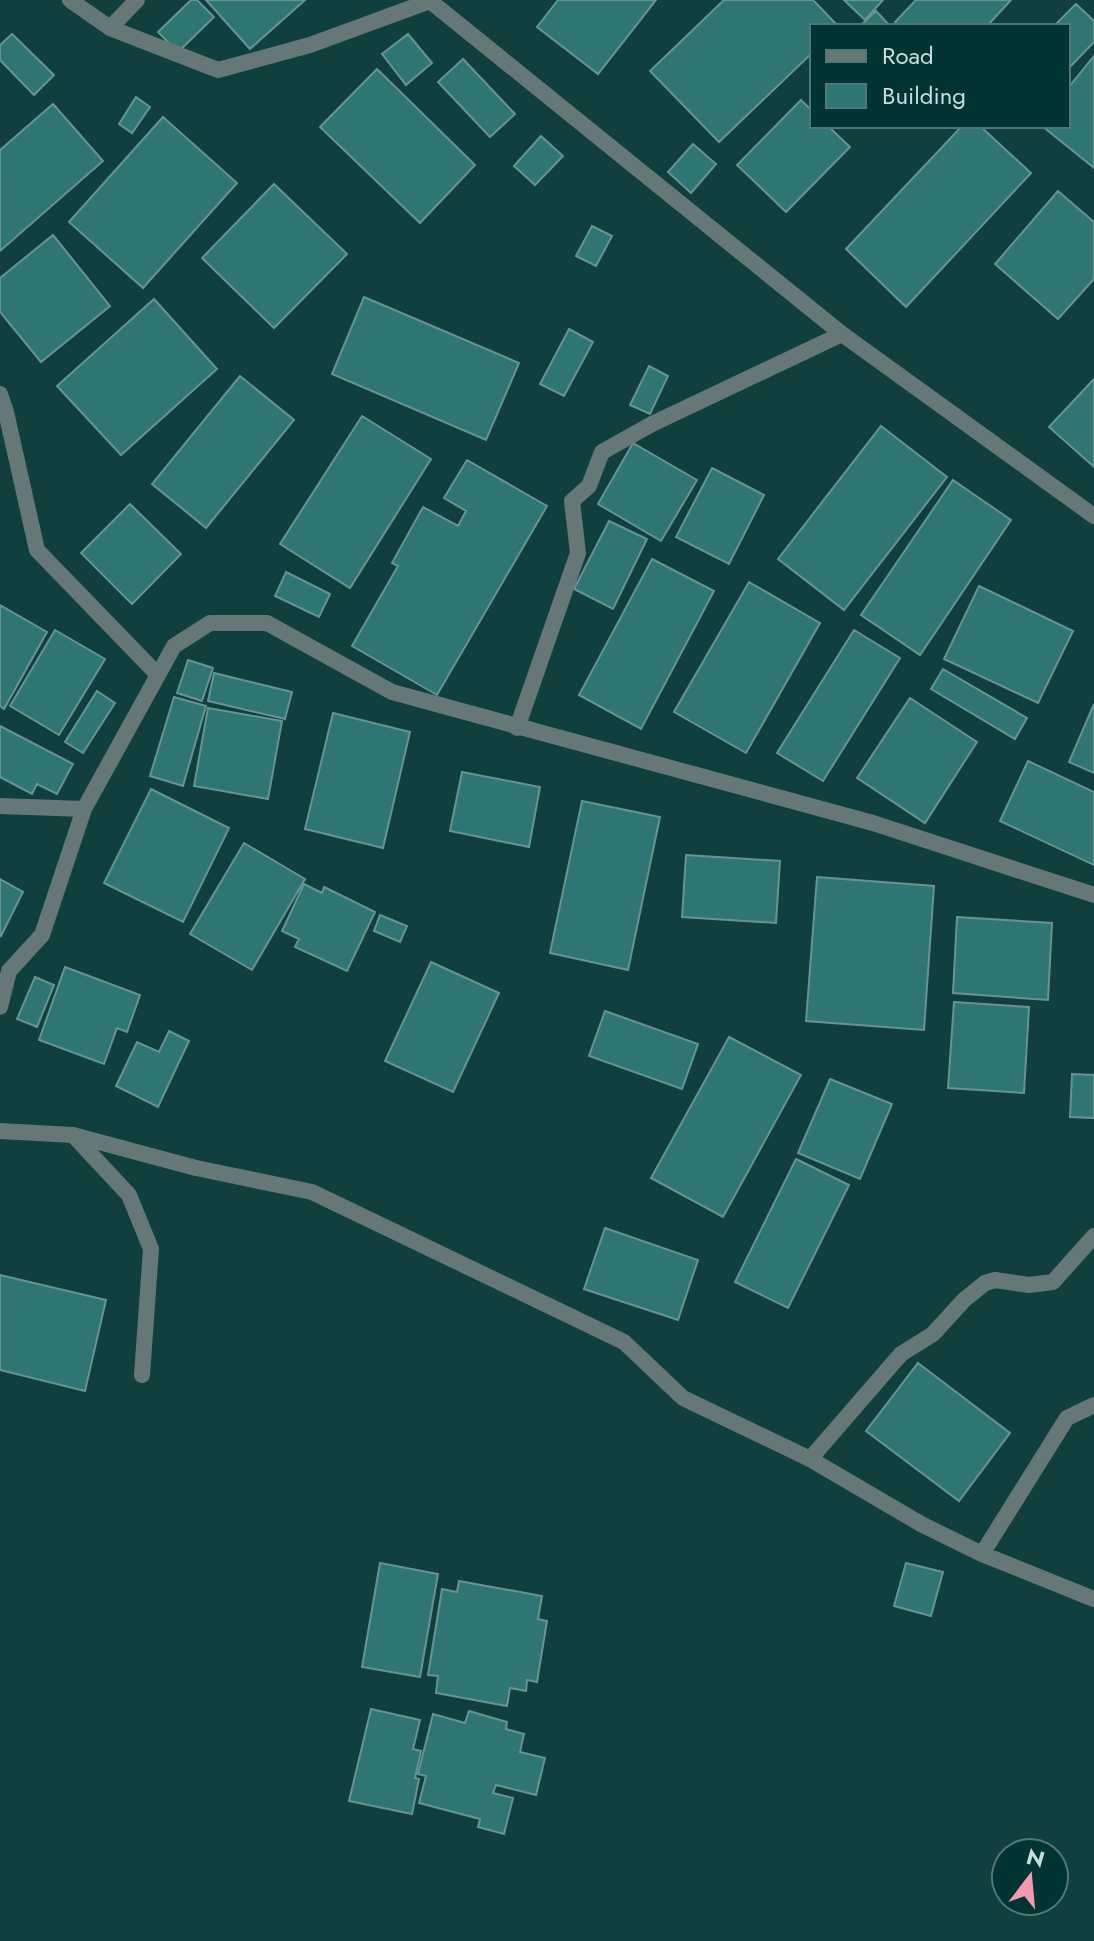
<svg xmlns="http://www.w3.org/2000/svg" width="1094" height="1941" viewBox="0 0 1094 1941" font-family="Jost,sans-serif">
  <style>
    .building { fill: #2f7673; stroke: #679492; stroke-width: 2 }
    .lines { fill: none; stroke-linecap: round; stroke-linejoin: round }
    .street { stroke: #657877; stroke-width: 16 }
  </style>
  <rect width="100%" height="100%" fill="#103f3d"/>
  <path class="building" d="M 191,0 L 197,0 L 214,17 L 178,52 L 158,32 Z
    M 206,0 L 305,0 L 250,49 Z
    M 558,0 L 656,0 L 598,74 L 537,27 Z
    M 724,0 L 813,0 L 838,26 L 812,26 L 812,53 L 719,142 L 650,71 Z
    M 844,0 L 883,0 L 865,20 Z
    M 916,0 L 1011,0 L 987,26 L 899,26 L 895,22 Z
    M 1076,4 L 1094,21 L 1094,42 L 1068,69 L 1068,26 L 1054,26 Z
    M 876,11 L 890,26 L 860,26 Z
    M 12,34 L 54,75 L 34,95 L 0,60 L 0,45 Z
    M 408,34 L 432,63 L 406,85 L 382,54 Z
    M 1094,56 L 1094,168 L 1042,126 L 1068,126 L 1068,88 Z
    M 463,59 L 515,114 L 490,137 L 438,82 Z
    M 377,69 L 475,165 L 420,223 L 320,127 Z
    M 136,97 L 150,107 L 132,133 L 119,124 Z
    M 801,100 L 812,111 L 812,126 L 828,126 L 850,147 L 786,212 L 737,165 Z
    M 53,104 L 103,161 L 0,251 L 0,150 Z
    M 163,117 L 237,183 L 143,288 L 69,222 Z
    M 962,126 L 980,126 L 1031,173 L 906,307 L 846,249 Z
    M 541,136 L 563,156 L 535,185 L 514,166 Z
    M 693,144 L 716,164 L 691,193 L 668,172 Z
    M 274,184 L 347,254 L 274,328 L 202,258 Z
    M 1058,191 L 1094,222 L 1094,279 L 1058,319 L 995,264 Z
    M 592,226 L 612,236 L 596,266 L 576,256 Z
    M 53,235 L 110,306 L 41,362 L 0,312 L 0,278 Z
    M 364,297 L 519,363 L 486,440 L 332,374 Z
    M 154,299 L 217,369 L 121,455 L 57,386 Z
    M 569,329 L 593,342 L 564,396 L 540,384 Z
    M 649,366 L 668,376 L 650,414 L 630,405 Z
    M 240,376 L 294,420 L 206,528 L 152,484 Z
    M 1094,379 L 1094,467 L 1049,427 Z
    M 362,416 L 431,459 L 350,588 L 280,544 Z
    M 881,426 L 947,477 L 844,610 L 778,559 Z
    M 633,443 L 697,480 L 661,541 L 598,504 Z
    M 467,460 L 547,506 L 437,695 L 352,646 L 398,566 L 392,563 L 423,507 L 458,526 L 466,511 L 444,498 Z
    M 712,468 L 764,495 L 729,564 L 676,537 Z
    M 953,480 L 1011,520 L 920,655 L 861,615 Z
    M 130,504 L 181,554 L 132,604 L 81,553 Z
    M 609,521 L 647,539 L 613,609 L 574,589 Z
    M 652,559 L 714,591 L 641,729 L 579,695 Z
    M 286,572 L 330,594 L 319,617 L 275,596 Z
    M 749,582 L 820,623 L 746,753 L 674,712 Z
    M 979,586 L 1073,631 L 1038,703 L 944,659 Z
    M 0,605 L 47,632 L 4,709 L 0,706 Z
    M 55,630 L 105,659 L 59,735 L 10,706 Z
    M 854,630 L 900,658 L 823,781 L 777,753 Z
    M 188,660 L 213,668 L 202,701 L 177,693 Z
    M 943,669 L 1027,718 L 1015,739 L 931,689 Z
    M 214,673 L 292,692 L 285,719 L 208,701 Z
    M 97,691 L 115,703 L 83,753 L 65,742 Z
    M 174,697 L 206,706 L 183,786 L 150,776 Z
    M 910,698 L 977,742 L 925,823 L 857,778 Z
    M 1094,704 L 1094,773 L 1069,762 Z
    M 208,708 L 282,721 L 268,799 L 194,786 Z
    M 333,713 L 410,732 L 383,848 L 305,829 Z
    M 0,726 L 73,764 L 57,794 L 37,784 L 32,794 L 0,777 Z
    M 1028,761 L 1094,792 L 1094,865 L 1000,821 Z
    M 462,772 L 540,787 L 529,847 L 450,831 Z
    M 151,789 L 229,828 L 183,922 L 104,883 Z
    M 582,801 L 660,817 L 628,970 L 550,953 Z
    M 244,843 L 305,879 L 252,970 L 190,934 Z
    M 686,855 L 780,861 L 776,923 L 682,917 Z
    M 817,877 L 934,886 L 924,1030 L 806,1021 Z
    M 0,879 L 23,892 L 1,936 L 0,935 Z
    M 304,884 L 322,893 L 324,887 L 375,912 L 347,971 L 295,947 L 299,939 L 282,931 Z
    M 380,915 L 407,926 L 400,942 L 374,931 Z
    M 957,917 L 1052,923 L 1048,1000 L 953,993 Z
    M 431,962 L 499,993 L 453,1092 L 385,1061 Z
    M 65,967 L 140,995 L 127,1032 L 117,1028 L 104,1064 L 39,1040 Z
    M 35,977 L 54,985 L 37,1027 L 17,1019 Z
    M 954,1002 L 1029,1007 L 1024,1093 L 948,1088 Z
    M 605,1011 L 698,1044 L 682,1089 L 589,1056 Z
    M 169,1031 L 189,1041 L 158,1107 L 116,1086 L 137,1042 L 159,1052 Z
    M 729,1037 L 801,1075 L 723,1217 L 651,1178 Z
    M 1072,1074 L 1094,1075 L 1094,1118 L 1070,1117 Z
    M 830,1079 L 892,1104 L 860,1179 L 798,1153 Z
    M 796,1159 L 849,1185 L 788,1308 L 735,1282 Z
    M 605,1228 L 698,1260 L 678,1320 L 584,1289 Z
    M 0,1275 L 106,1300 L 85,1391 L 0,1370 Z
    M 918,1363 L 1010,1433 L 959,1501 L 866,1431 Z
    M 380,1563 L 438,1574 L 420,1677 L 362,1667 Z
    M 906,1563 L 943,1572 L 931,1616 L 894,1606 Z
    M 459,1581 L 542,1596 L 538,1619 L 547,1621 L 537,1682 L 527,1680 L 526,1691 L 510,1688 L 507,1706 L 436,1693 L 438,1676 L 428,1675 L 442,1589 L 457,1592 Z
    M 371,1709 L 420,1720 L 413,1749 L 421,1751 L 415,1778 L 419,1779 L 412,1814 L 349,1801 Z
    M 469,1711 L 507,1722 L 506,1729 L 524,1734 L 520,1752 L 545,1758 L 536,1795 L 496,1785 L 493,1793 L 513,1798 L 504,1834 L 478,1827 L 480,1819 L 419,1803 L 426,1776 L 418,1774 L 433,1714 L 465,1723 Z"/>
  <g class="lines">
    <path class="street" d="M 70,0 L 110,28 L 218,70 L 310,45 L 430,1 L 842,334 L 1094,516
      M 110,28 L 137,0
      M 0,394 L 6,412 L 37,550 L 158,675
      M 517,728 L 578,553 L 572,501 L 589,486 L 602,452 L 652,424 L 842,334
      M 0,806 L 84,809
      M 0,1007 L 9,971 L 42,935 L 84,809 L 174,646 L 210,623 L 267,623 L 392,692 L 873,823 L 1094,895
      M 0,1131 L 73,1135 L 196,1168 L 312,1192 L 624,1342 L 683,1398 L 810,1459 L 921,1524 L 982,1554 L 1094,1599
      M 74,1136 L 129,1195 L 151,1249 L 142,1375
      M 810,1459 L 901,1354 L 933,1334 L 964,1300 L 985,1283 L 995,1280 L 1029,1285 L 1053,1282 L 1094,1236
      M 982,1554 L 1067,1418 L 1094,1405"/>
  </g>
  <rect x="810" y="24" width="260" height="104" fill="#023433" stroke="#517877" stroke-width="2"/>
  <rect x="826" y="50" width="40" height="12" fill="#657877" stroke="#517877" stroke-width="2"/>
  <text x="882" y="64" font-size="24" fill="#c7dedd">Road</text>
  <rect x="826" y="84" width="40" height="24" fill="#2f7673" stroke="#517877" stroke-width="2"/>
  <text x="882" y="104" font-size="24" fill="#c7dedd">Building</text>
  <g transform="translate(1030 1877) rotate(16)"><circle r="38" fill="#023433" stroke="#517877" stroke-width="2"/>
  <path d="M0-6L14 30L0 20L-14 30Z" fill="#f19ab1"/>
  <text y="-12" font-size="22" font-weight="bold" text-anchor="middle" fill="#c7dedd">N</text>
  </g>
</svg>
